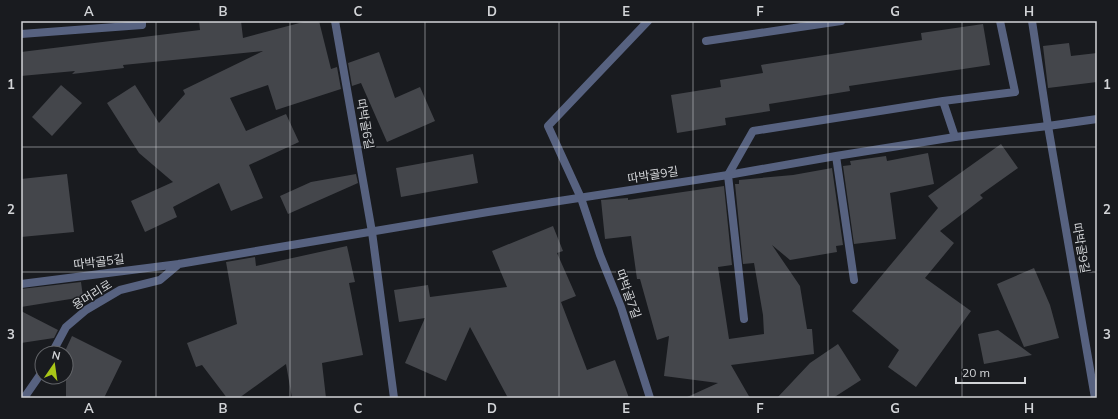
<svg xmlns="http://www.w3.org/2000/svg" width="1118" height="419" viewBox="0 0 1118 419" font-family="Mulish,'Noto Sans KR',sans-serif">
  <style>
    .building { fill: #44464b }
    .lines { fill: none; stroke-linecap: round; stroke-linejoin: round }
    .lane { stroke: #576280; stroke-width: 8 }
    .street { stroke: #576280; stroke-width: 8 }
    .grid { fill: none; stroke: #d2d4d7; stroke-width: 1; stroke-opacity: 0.55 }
    .labels { text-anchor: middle; stroke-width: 3; stroke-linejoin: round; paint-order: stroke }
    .street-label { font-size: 12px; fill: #d2d4d7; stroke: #191b1f }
    .neatline { fill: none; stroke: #d2d4d7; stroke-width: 1.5 }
    .grid-label { font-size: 13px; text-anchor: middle; font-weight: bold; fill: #d2d4d7 }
  </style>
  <rect width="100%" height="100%" fill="#191b1f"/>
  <path class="building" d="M 199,21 L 241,21 L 243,38 L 307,21 L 319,21 L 331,69 L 337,67 L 341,89 L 276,110 L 268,85 L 230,98 L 246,131 L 286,114 L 299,142 L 249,165 L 263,198 L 231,211 L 219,183 L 173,207 L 177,217 L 145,232 L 131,201 L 173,182 L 139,153 L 107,103 L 135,85 L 159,123 L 185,94 L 183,90 L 263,51 L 123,65 L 124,68 L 72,74 L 75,71 L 21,76 L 21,52 L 200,30 Z
    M 983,24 L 990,65 L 849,86 L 850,91 L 769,104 L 770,111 L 725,118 L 726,125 L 677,133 L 671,95 L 721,87 L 720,80 L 763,73 L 761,65 L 922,40 L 921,33 Z
    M 1069,43 L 1071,56 L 1097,53 L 1097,82 L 1048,88 L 1043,46 Z
    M 379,52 L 395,98 L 420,87 L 435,121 L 387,142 L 361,83 L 352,86 L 348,63 Z
    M 61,85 L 82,103 L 52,136 L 32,117 Z
    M 1001,144 L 1018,168 L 980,195 L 983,198 L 940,231 L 954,243 L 925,278 L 971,311 L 916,387 L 888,367 L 899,350 L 852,311 L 938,208 L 928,196 Z
    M 928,153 L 934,184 L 890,193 L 896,239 L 854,244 L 843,166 L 851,165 L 850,161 L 886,156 L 887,161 Z
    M 473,154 L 478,183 L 401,197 L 396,168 Z
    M 832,168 L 843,245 L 836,246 L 837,252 L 790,260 L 772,245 L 800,286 L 807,329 L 812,329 L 814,354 L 731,365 L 750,398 L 685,398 L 718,383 L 664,376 L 669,336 L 657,340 L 640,279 L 637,279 L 631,236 L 605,239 L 601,200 L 628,198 L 628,200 L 724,186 L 732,265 L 718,267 L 729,339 L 764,334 L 763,315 L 754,263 L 743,264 L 735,184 L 739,184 L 739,180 L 793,175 Z
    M 67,174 L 74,232 L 21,237 L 21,179 Z
    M 356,174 L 358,183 L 288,214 L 280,196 L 311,182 Z
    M 553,226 L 563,251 L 557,253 L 576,296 L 561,302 L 587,370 L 615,360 L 629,398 L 508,398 L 470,327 L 446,381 L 405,363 L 425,318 L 399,322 L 394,290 L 428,285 L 430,297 L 507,287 L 492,251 Z
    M 347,246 L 355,282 L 349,283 L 363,355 L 322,363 L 326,398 L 292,398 L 286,364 L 239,398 L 227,398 L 202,365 L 196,367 L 187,343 L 237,324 L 226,262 L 255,257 L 256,266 Z
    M 1034,268 L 1050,305 L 1059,338 L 1024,347 L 997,284 Z
    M 81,282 L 83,297 L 21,307 L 21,289 Z
    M 21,311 L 58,330 L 54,338 L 21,343 Z
    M 998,330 L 1032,355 L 984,364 L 978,334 Z
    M 72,336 L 122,361 L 104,398 L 66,398 L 66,349 Z
    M 838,344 L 861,380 L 833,398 L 777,398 L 810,363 Z"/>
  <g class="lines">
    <path class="lane" d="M 706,41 L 841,21
      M 943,101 L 955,137
      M 728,175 L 753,131 L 943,101 L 1015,92 L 1000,21
      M 581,198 L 548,126 L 648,21"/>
    <path class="street" d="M 335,21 L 372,232 L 394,398
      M 21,34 L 142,25 L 142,21
      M 836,156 L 854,280
      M 728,175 L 744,319
      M 581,198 L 600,255 L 621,307 L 650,398
      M 21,284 L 179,264 L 488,212 L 728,175 L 836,156 L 955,137 L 1048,126 L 1032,21
      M 52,353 L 66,327 L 86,310 L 120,290 L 160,280 L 179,264
      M 24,398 L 42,372
      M 1095,398 L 1048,126 L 1097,119"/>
  </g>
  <path class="grid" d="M 156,21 L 156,398M 290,21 L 290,398M 425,21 L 425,398M 559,21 L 559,398M 693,21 L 693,398M 828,21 L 828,398M 962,21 L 962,398M 21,147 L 1097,147M 21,272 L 1097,272"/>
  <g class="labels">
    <g class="street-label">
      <text transform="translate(365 124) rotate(80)" y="4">따박골6길</text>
      <text transform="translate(653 175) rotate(-9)" y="4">따박골9길</text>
      <text transform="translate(1081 248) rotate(80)" y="4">따박골9길</text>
      <text transform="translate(99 262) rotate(-7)" y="4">따박골5길</text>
      <text transform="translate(628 294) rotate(70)" y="4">따박골7길</text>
      <text transform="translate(92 295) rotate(-32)" y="4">용머리로</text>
    </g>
  </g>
  <rect width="1118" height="419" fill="none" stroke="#191b1f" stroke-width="44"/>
  <g transform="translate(54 365) rotate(13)"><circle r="19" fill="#191b1f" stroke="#636569"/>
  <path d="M0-3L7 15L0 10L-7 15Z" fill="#aac717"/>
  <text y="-6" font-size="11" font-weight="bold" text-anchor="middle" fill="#d2d4d7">N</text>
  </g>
  <path d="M956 377v6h69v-6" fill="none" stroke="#d2d4d7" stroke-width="2"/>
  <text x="962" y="377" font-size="12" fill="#d2d4d7" stroke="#191b1f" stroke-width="3" paint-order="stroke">20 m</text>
  <rect x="22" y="22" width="1074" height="375" class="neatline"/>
  <g class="grid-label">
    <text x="89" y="16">A</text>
    <text x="223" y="16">B</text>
    <text x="358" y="16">C</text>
    <text x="492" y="16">D</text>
    <text x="626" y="16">E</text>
    <text x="760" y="16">F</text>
    <text x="895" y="16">G</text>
    <text x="1029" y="16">H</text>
    <text x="11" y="89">1</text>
    <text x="1107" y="89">1</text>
    <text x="11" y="214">2</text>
    <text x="1107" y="214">2</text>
    <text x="11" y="339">3</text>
    <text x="1107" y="339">3</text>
    <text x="89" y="413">A</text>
    <text x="223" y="413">B</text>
    <text x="358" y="413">C</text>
    <text x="492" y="413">D</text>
    <text x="626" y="413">E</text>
    <text x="760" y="413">F</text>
    <text x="895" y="413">G</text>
    <text x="1029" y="413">H</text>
  </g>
</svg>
